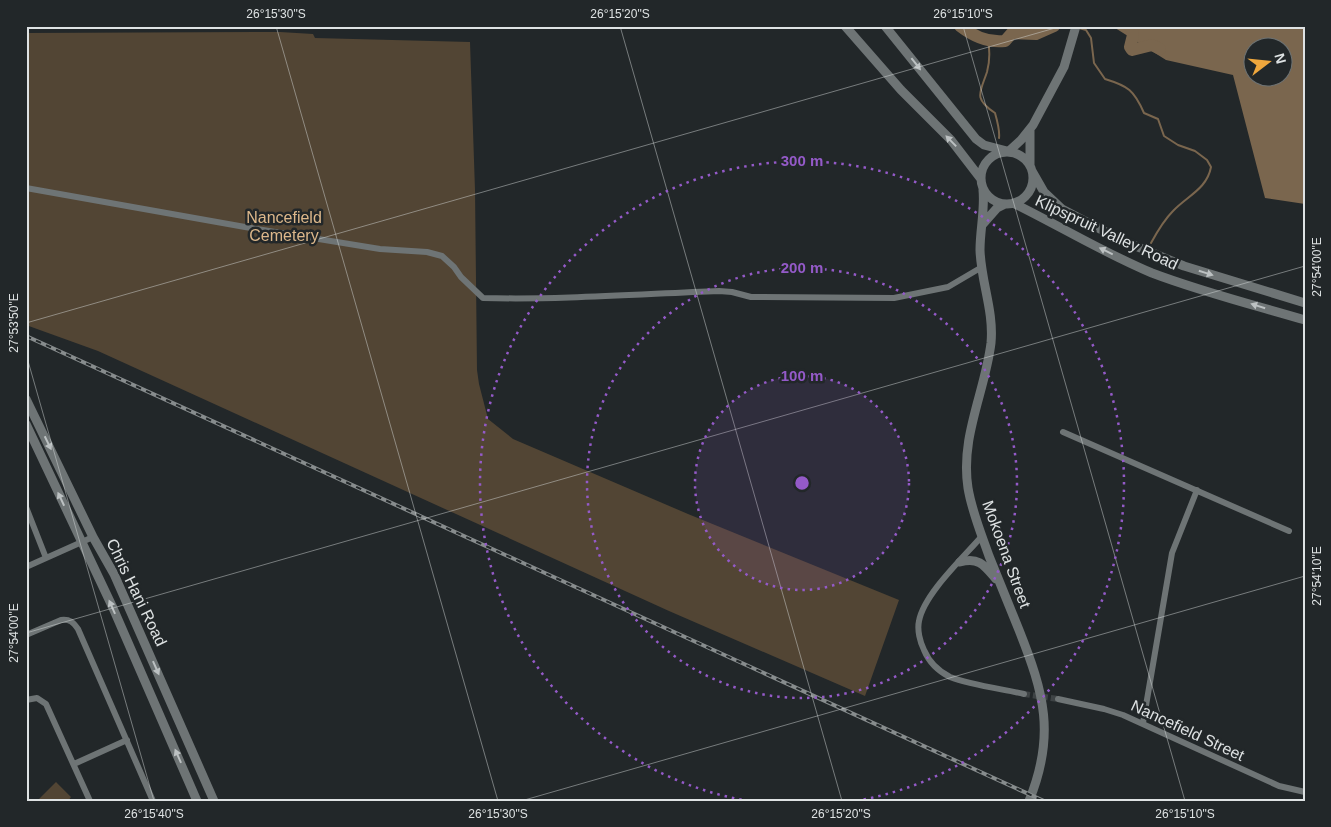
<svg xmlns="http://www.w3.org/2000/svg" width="1331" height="827" viewBox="0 0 1331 827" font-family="Helvetica,sans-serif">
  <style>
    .green { fill: #524534 }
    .water { fill: #7a664e; fill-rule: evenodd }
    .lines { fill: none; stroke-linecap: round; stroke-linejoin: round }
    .stream { stroke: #7a664e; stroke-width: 2 }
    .river { stroke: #7a664e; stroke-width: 12 }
    .street-tunnel { stroke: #3e4345; stroke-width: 6; stroke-dasharray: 6 3; stroke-linecap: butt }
    .street { stroke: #6e7475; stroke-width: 6 }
    .secondary { stroke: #6e7475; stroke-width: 9 }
    .rail-casing { stroke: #878c8d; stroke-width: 4 }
    .rail { stroke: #222729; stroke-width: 2; stroke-dasharray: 5.5; stroke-linecap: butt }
    .oneway { fill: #bcc1c2 }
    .ticks { fill: none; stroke: #dee2e3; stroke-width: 1; stroke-opacity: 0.45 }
    .ring { fill: none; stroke: #945ac8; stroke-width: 2.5; stroke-dasharray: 2.5 5 }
    .labels { text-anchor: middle; stroke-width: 5; stroke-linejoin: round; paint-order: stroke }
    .park-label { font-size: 16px; fill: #ddb88b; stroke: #222729 }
    .street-label { font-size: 16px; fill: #dee2e3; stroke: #222729 }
    .centre { fill: #945ac8; stroke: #222729; stroke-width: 2.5 }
    .ring-label { font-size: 15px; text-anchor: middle; font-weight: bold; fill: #945ac8; stroke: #222729; stroke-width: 5; stroke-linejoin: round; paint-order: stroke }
    .neatline { fill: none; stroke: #dee2e3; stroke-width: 2 }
    .ticks-label { font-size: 12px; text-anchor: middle; fill: #dee2e3 }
  </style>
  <rect width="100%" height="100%" fill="#222729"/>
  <path class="green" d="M 280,32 L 313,34 L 315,38 L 470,42 L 475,190 L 477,370 L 479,384 L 488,419 L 513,439 L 688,514 L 899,600 L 865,696 L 669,611 L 98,351 L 26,325 L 26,33 Z
    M 56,782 L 71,797 L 68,801 L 37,801 Z"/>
  <path class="water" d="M 1112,26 L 1305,26 L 1305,204 L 1265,198 L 1233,75 L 1166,60 ZM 1254,48 L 1284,48 L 1284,78 L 1254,78 Z"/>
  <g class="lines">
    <path class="stream" d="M 1079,28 L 1086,30 L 1091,38 L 1094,63 L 1105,79 C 1128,86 1134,90 1144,113 L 1158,119 L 1164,136 L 1178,145 L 1195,151 L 1207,160 L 1211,167 C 1207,189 1187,196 1173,211 C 1164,220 1157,232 1151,243
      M 1007,38 L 1022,38 L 1036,34
      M 988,40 C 990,51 990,61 987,72 C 980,93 973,98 995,113 C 997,120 1000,131 999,138"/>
    <path class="river" d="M 960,26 C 973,36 989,43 1005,41 L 1012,33 L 1036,34 L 1054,26
      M 1131,26 L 1133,35 L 1130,47 L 1132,50 L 1152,45 L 1160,49"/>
    <path class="street-tunnel" d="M 1024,694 L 1058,699"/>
    <path class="street" d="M 26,188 L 245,227 L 380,249 L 427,252 L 442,256 L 454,267 L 461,277 L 483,298 C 562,300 641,294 719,291 L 732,292 L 751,297 L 894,298 L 948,287 L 982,267
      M 1063,432 L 1289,531
      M 26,507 L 46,558
      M 982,536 C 963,558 924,594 919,621 C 917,630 920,642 924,650 C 929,662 938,671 950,677 C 971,685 1002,689 1024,694
      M 26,567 L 93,537
      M 26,635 L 61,620 C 70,619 73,622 78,629 L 153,801
      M 1058,699 L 1104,709 L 1123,715 L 1279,786 L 1305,792
      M 26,700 L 37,698 L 46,704 L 90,801
      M 1143,723 L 1172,553 L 1197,490
      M 74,764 L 127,740"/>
    <path class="secondary" d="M 845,26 L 901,90 L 951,140 L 981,179
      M 885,26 L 976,139 L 984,145 L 1007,151
      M 1009,151 L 1021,140 L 1033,125 L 1064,67 L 1076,26
      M981 178a26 26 0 1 1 52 0a26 26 0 1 1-52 0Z
      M 1030,165 L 1030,130
      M 1032,171 L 1044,192 L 1062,209 L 1121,240 L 1184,266 L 1305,303
      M 983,190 C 985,210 980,230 980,250 C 981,282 994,311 991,343 C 985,392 960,437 968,488 C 972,512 981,533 989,556 C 999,581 1009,605 1019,630 C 1044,693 1056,735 1029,801
      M 1013,203 C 1060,226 1104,253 1152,273 C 1202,292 1254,305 1305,320
      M 982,225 L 997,208 L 1005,204
      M 26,399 L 93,537 L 114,574 L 214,801
      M 26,424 L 113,608 L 197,801
      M 960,562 C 979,557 984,565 996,579"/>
    <defs>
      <path id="rail" d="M 26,336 L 1044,801"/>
    </defs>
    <use href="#rail" class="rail-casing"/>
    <use href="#rail" class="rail"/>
  </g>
  <defs><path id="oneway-solid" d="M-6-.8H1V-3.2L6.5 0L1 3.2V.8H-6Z" transform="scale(1.25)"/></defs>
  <g class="oneway">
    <use href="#oneway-solid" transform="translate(916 64) rotate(52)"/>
    <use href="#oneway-solid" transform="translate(951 141) rotate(-134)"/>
    <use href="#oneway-solid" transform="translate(1106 251) rotate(-154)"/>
    <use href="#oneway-solid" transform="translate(1206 273) rotate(17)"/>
    <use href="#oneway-solid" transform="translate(1258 306) rotate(-163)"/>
    <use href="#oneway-solid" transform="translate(48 443) rotate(64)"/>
    <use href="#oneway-solid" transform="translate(61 499) rotate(-115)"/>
    <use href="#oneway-solid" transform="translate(112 607) rotate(-114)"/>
    <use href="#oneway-solid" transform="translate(156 668) rotate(66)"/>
    <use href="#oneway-solid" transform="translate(178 756) rotate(-114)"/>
  </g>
  <path class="ticks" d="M 276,26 L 498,801M 620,26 L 842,801M 963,26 L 1185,801M 26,323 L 1062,26M 26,354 L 154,801M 26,633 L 1305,266M 521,801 L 1305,576"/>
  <circle cx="802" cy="483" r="107" fill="#945ac8" fill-opacity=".12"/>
  <g class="ring">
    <circle cx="802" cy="483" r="107"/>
    <circle cx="802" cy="483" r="215"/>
    <path d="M749 801A322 322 0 1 1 855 801"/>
  </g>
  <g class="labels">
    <g class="park-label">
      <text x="284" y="223">Nancefield<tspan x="284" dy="18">Cemetery</tspan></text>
    </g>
    <g class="street-label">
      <text transform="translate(1107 232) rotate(25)" y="6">Klipspruit Valley Road</text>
      <text transform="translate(1007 554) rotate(70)" y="6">Mokoena Street</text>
      <text transform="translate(137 592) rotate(64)" y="6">Chris Hani Road</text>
      <text transform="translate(1188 730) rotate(25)" y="6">Nancefield Street</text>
    </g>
  </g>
  <circle cx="802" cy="483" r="8" class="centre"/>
  <g class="ring-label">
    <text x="802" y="166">300 m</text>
    <text x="802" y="273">200 m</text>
    <text x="802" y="381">100 m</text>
  </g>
  <rect width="1331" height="827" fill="none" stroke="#222729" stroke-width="55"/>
  <g transform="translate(1268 62) rotate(74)"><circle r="24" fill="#222729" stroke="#6d7273"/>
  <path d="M0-4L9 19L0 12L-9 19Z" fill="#efa73d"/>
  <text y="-8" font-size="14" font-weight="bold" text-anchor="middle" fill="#dee2e3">N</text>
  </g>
  <rect x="28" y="28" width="1276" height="772" class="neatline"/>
  <g class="ticks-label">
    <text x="276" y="18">26°15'30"S</text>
    <text x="620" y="18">26°15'20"S</text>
    <text x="963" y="18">26°15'10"S</text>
    <text transform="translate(1317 267) rotate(-90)" y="4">27°54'00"E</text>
    <text transform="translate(14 323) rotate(-90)" y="4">27°53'50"E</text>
    <text transform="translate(1317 576) rotate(-90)" y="4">27°54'10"E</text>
    <text transform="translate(14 633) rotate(-90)" y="4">27°54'00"E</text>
    <text x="154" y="818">26°15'40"S</text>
    <text x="498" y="818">26°15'30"S</text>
    <text x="841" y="818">26°15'20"S</text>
    <text x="1185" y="818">26°15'10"S</text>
  </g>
</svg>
